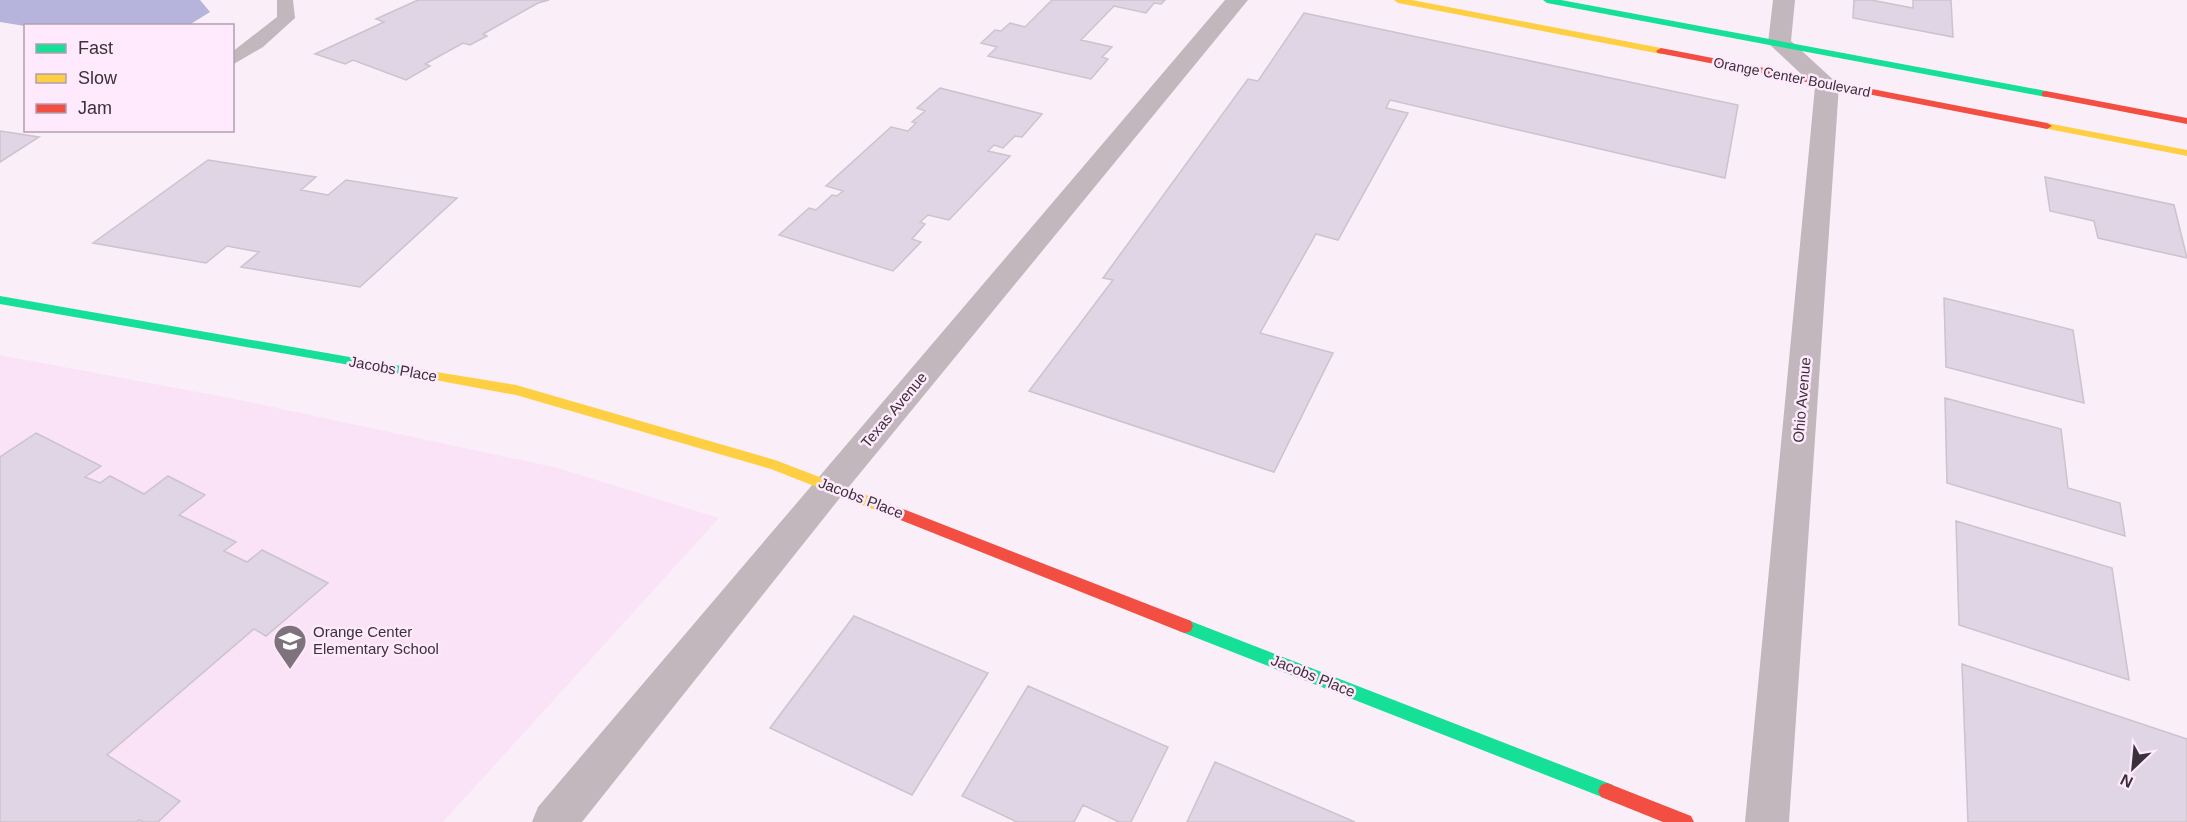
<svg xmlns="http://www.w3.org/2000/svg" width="2187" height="822" viewBox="0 0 2187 822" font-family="Arial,sans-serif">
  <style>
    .built { fill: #fbe3f7 }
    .water { fill: #b6b3dc }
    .building { fill: #e0d5e4; stroke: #cbc3cd; stroke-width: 1.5 }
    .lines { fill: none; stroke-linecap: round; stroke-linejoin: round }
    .lane { fill: #c1b7bc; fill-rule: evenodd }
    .street { fill: #c1b7bc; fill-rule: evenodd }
    .fast { fill: #16e098; fill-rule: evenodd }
    .slow { fill: #ffcf43; fill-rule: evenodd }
    .jam { fill: #f24e42; fill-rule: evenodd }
    .labels { text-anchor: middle; stroke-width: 5; stroke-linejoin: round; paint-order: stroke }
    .far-street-label { font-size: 14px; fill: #3b313a; stroke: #ffe9fc }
    .street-label { font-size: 15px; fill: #3b313a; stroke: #ffe9fc }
    .poi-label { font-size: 15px; fill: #3b313a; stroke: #ffe9fc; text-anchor: start }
  </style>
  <rect width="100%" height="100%" fill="#faeef8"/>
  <path class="built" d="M 0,355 L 235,399 L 558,468 L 719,518 L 443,822 L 0,822 Z"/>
  <path class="water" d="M 0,0 L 200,0 L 210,12 L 189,25 L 25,26 L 0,22 Z"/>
  <path class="building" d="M 418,0 L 549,0 L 538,3 L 483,34 L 487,36 L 470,45 L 463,43 L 425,64 L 430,66 L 406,80 L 353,60 L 345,64 L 315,54 L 384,22 L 376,19 Z
    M 1052,0 L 1165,0 L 1161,4 L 1154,3 L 1146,13 L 1114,6 L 1081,40 L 1112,47 L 1102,57 L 1108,59 L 1091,79 L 988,56 L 997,47 L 981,43 L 995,30 L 1001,31 L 1010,23 L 1025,27 Z
    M 1854,0 L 1871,0 L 1913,8 L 1913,0 L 1951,0 L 1953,37 L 1853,18 Z
    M 1304,13 L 1738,105 L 1725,178 L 1390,100 L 1386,108 L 1408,113 L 1338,240 L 1316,234 L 1260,333 L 1333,353 L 1274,472 L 1029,391 L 1113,280 L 1103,278 L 1248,79 L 1258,81 Z
    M 940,88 L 1042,114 L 1022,137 L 1015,136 L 1003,148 L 994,145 L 988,151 L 1010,156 L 949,220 L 928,215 L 920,222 L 925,224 L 912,239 L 921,242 L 893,271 L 779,235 L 809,208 L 816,210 L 832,195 L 837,196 L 843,191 L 826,186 L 891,127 L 908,131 L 916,123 L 912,122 L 925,111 L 917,108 Z
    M 0,131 L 39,137 L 0,162 Z
    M 208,160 L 316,177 L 301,190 L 328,195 L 346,180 L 457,198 L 360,287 L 241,267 L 259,252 L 227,246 L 206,263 L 93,243 Z
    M 2045,177 L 2174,205 L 2187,258 L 2098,238 L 2094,221 L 2050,211 Z
    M 1944,298 L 2073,330 L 2084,403 L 1946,367 Z
    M 1945,398 L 2061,429 L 2068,488 L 2120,503 L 2125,536 L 1947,483 Z
    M 36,433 L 101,466 L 85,477 L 100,483 L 110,476 L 144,494 L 168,476 L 205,495 L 179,515 L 236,542 L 224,551 L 247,562 L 262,550 L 328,583 L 266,636 L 254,629 L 107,755 L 180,801 L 158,822 L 143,822 L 139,820 L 137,822 L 0,822 L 0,457 Z
    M 1956,521 L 2112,568 L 2129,680 L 1959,625 Z
    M 854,616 L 988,673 L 912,795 L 770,728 Z
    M 1962,664 L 2187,739 L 2187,822 L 1968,822 Z
    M 1028,686 L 1168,747 L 1131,822 L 1119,822 L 1083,805 L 1074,822 L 1017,822 L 962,796 Z
    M 1215,762 L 1355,822 L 1187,822 Z"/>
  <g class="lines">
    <path class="lane" d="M 277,0 L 293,0 L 295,18 L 263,47 L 232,65 L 232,52 L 277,17 Z"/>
    <path class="street" d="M 1225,0 L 1248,0 L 843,494 L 582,822 L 532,822 L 538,807 Z
      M 1773,0 L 1795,0 L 1791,41 L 1839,85 L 1789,822 L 1745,822 L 1815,87 L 1768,43 Z"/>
    <path class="fast" d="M 1543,0 L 1561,0 L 2046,91 L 2051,94 L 2046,97 L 1547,3 Z
      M 0,296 L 424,370 L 431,374 L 424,378 L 0,304 Z
      M 1185,619 L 1613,785 L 1616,791 L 1613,797 L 1607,799 L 1179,631 L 1177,626 L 1179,621 Z"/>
    <path class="slow" d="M 1394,0 L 1412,0 L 1661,48 L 1666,51 L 1661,54 L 1398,3 Z
      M 2047,123 L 2187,150 L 2187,156 L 2043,128 L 2042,126 Z
      M 424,370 L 516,385 L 775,460 L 903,509 L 905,513 L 903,517 L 898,519 L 771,469 L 516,395 L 419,377 L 417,374 L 419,371 Z"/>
    <path class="jam" d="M 1661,48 L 2047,123 L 2052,126 L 2047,129 L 1658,53 L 1656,51 Z
      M 2046,91 L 2187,118 L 2187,124 L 2042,96 L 2042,92 Z
      M 898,507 L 1191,621 L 1193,626 L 1191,631 L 1185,633 L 1179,631 L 893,517 L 891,513 L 893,509 Z
      M 1607,783 L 1691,816 L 1694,822 L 1663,822 L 1601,797 L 1598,791 L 1601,785 Z"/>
  </g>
  <defs>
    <symbol id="school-pin" viewBox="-11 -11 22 30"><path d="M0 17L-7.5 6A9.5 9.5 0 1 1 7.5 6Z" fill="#7e737c" stroke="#ffe9fc"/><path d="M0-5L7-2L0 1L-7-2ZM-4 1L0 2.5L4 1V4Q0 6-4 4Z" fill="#fff"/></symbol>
  </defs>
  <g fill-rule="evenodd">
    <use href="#school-pin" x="271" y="622" width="38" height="52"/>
  </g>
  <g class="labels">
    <g class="far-street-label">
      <text transform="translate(1792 77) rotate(11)" y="5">Orange Center Boulevard</text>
    </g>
    <g class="street-label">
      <text transform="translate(393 369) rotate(10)" y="5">Jacobs Place</text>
      <text transform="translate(1802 400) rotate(-85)" y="5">Ohio Avenue</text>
      <text transform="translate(894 410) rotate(-50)" y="5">Texas Avenue</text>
      <text transform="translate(861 498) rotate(21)" y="5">Jacobs Place</text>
      <text transform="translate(1313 676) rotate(22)" y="5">Jacobs Place</text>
    </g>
    <g class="poi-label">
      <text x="313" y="637">Orange Center<tspan x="313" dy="17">Elementary School</tspan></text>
    </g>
  </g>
  <rect x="24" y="24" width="210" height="108" fill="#ffe9fc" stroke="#b19fae" stroke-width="1.5"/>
  <rect x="36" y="44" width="30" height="9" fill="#16e098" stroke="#b19fae" stroke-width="1.5"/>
  <text x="78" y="54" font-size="18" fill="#3b313a">Fast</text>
  <rect x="36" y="74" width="30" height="9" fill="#ffcf43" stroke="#b19fae" stroke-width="1.5"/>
  <text x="78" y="84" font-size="18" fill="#3b313a">Slow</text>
  <rect x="36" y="104" width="30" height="9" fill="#f24e42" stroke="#b19fae" stroke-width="1.5"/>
  <text x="78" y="114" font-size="18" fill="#3b313a">Jam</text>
  <g transform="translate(2133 768) rotate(206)" stroke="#ffe9fc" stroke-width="4.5" paint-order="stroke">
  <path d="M0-4.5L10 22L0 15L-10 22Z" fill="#3b313a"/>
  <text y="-9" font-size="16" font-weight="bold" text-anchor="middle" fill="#3b313a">N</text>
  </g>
</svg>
